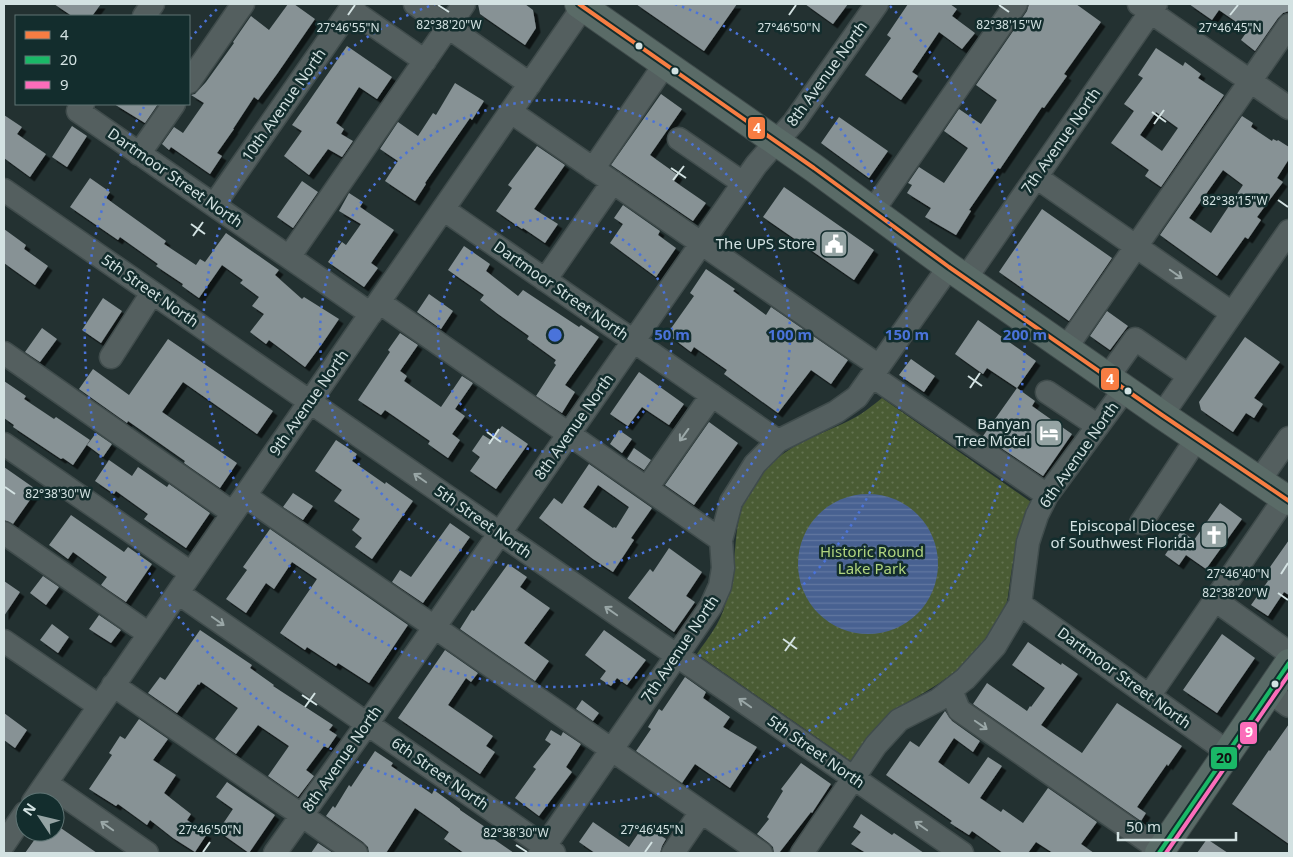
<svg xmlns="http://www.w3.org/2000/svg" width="1293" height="857" viewBox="0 0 1293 857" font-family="'Noto Sans',sans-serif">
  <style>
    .grass { fill: url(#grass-dots) }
    .water { fill: url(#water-rules) }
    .building { fill: #879295; fill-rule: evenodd; filter: url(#shadow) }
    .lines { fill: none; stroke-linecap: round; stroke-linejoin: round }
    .minor-casing { stroke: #404c4c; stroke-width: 25 }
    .major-casing { stroke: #404c4c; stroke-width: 30 }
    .minor { stroke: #545f5f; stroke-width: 22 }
    .major { stroke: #5a6b67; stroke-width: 28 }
    .bus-1-casing { stroke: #132d2d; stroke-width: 8 }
    .bus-2-casing { stroke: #132d2d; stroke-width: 8 }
    .bus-3-casing { stroke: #132d2d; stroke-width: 8 }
    .bus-1 { stroke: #f77d43; stroke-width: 4 }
    .bus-2 { stroke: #1ab867; stroke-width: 4 }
    .bus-3 { stroke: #fb6dba; stroke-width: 4 }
    .oneway { stroke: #9aa7a7 }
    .ticks { fill: none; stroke: #d3e2e2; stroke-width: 2 }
    .ring { fill: none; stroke: #4a73da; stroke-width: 2.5; stroke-dasharray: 2.5 5 }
    .bus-dot { fill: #d3e2e2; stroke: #132d2d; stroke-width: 2 }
    .labels { text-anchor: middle; stroke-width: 5; stroke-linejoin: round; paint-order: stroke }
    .street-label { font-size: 15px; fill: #d3e2e2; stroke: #132d2d }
    .poi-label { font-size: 15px; fill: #d3e2e2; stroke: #132d2d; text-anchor: end }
    .park-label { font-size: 15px; fill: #b0d47e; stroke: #132d2d }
    .ticks-label { font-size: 12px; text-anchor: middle; fill: #d3e2e2; stroke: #132d2d; stroke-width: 5; stroke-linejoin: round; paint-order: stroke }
    .centre { fill: #4a73da; stroke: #132d2d; stroke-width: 2.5 }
    .ring-label { font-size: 15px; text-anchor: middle; font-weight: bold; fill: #4a73da; stroke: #132d2d; stroke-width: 5; stroke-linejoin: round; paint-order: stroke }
    .line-badge { stroke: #132d2d; stroke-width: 2 }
    .badge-label { font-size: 14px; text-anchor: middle; font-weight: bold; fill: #fff }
    .pale-badge-label { font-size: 14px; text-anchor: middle; font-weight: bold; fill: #111 }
  </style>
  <defs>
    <pattern id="grass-dots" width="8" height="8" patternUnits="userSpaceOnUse" patternTransform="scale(1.25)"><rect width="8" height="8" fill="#4a5c34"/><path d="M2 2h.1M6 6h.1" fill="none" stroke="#637351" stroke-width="1.8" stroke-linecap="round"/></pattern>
    <pattern id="water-rules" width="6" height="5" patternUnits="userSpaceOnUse" patternTransform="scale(1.25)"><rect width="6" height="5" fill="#486191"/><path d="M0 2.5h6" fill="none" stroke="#6277a0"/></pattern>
    <filter id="shadow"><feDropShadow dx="4.5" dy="4.5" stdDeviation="0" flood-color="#0009"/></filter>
  </defs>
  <rect width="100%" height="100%" fill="#233131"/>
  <path class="grass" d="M 882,398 L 1031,502 C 1024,524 1016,545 1012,568 C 1009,584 1008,609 1000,623 C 986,648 961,668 938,684 C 920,696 900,704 885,720 C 874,731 862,749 852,762 L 697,654 C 707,639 720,624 725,605 C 730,591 733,575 734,560 C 736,543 736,525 742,508 C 747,493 757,478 768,467 C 793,441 824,434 854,418 C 864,413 873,405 882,398 Z"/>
  <path class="water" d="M798 564a70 70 0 1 1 140 0a70 70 0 1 1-140 0Z"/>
  <path class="building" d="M 54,4 L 101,4 L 92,16 L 72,16 Z
    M 288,4 L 294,4 L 315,19 L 277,74 L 258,100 L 254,97 L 233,129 L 234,129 L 217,153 L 222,156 L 210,174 L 171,147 L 169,150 L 162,144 L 174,127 L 183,133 L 204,103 L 191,95 L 195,94 L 206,82 L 234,43 L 233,42 L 251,16 L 269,30 Z
    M 478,4 L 525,4 L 533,10 L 536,28 L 525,45 L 480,14 Z
    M 636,4 L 737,4 L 704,51 Z
    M 805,4 L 848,4 L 833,24 Z
    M 908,4 L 950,4 L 957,9 L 952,16 L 975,33 L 962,49 L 939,32 L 912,72 L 918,76 L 901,100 L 865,75 L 891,38 L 887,35 Z
    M 1029,4 L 1076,4 L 1101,22 L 1064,74 L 1067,76 L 1044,108 L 1042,107 L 1000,169 L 998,168 L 969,210 L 971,211 L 956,235 L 925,217 L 931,208 L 907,193 L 912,185 L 908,183 L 919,167 L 944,183 L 968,148 L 944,131 L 959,109 L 981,124 L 997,100 L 976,85 L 1027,11 Z
    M 1189,4 L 1289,4 L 1289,11 L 1283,13 L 1278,18 L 1255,51 L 1241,40 L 1248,30 L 1219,10 L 1212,20 Z
    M 347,46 L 392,77 L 377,99 L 359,87 L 336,123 L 344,129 L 341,134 L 353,141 L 342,157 L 328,149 L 309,175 L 284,156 L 302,131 L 292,125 L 307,104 Z
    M 1156,48 L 1183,66 L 1185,62 L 1201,74 L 1198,78 L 1224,95 L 1161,187 L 1145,176 L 1149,170 L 1111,143 L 1134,111 L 1124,104 L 1143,78 L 1138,75 ZM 1156,112 L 1178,128 L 1162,151 L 1140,135 Z
    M 455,83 L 484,101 L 472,120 L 470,118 L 447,151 L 425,183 L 426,184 L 415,201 L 385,181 L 398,161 L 380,149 L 398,122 L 418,136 L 433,113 L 436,115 Z
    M 661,94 L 682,109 L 650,155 L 678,175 L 674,181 L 706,203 L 693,221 L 611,165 Z
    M 114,104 L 158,104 L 145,123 Z
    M 4,115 L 22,127 L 17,134 L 46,154 L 30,177 L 4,158 Z
    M 1242,116 L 1253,123 L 1251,127 L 1272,141 L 1273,139 L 1277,141 L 1278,140 L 1289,147 L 1289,159 L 1277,178 L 1283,182 L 1257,217 L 1261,220 L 1248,239 L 1245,237 L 1217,276 L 1160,235 ZM 1223,170 L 1243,185 L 1211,233 L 1189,218 Z
    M 839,117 L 888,151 L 869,178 L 821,143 Z
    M 72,126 L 87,136 L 67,167 L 52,157 Z
    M 537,146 L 565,165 L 534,209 L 558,224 L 545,243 L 523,228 L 522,229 L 496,211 L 512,188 L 508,185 Z
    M 90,178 L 110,192 L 106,198 L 166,241 L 164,244 L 196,265 L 200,259 L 205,262 L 226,233 L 279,270 L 275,275 L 302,299 L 304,297 L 339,319 L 322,344 L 305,367 L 269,340 L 266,344 L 250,332 L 264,314 L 252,306 L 259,297 L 240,283 L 243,280 L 222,265 L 199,298 L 182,286 L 183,284 L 156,266 L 158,264 L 120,237 L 118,240 L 70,207 Z
    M 302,181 L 318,192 L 293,228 L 277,217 Z
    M 784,187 L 874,250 L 854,280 L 763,217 Z
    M 349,193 L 363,202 L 360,207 L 394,230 L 371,263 L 378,268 L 364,287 L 328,262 L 342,242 L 346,245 L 361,224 L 339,211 Z
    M 623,205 L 660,231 L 658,235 L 676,248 L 656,277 L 610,243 L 623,224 L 614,218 Z
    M 1042,209 L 1112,258 L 1069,321 L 999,272 Z
    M 4,229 L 26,245 L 24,249 L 48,266 L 35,285 L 4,263 Z
    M 464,246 L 490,264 L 486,271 L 518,296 L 523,290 L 579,327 L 581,325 L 599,337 L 565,385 L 575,392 L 562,413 L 536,396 L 556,365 L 554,363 L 556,360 L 527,339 L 529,336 L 498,314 L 480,300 L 484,295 L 448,270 Z
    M 706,269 L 735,289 L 733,291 L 766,315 L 771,307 L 848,360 L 831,384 L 811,370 L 778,413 L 724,374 L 727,370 L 694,347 L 691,352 L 667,334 L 694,296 L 690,293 Z
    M 429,294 L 453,311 L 441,329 L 417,312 Z
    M 103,298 L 122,311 L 101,343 L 82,330 Z
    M 1107,311 L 1128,326 L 1110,350 L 1090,336 Z
    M 978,320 L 1036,361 L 1017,388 L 987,368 L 983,374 L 955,354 Z
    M 42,328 L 57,339 L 40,362 L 25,352 Z
    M 400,333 L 418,345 L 400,371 L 407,376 L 404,381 L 441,407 L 462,376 L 473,383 L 455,409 L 465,416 L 452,434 L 460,440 L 448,458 L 428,444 L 430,441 L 385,410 L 381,415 L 358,400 L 390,352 L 388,350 Z
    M 1245,337 L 1280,362 L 1254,398 L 1263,404 L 1254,418 L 1246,413 L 1233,432 L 1201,410 L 1199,402 Z
    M 168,339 L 273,411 L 257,434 L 183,382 L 162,412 L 237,463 L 220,488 L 184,463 L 185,461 L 128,421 L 127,423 L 79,389 L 93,369 L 129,395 Z
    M 911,359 L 935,376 L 924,392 L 899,375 Z
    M 639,372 L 684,404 L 669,425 L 642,407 L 628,426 L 610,414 Z
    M 4,381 L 26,396 L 24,399 L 54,419 L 56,417 L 90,440 L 73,465 L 63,458 L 61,459 L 13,427 L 14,425 L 4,418 Z
    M 1017,388 L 1035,401 L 1032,406 L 1072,434 L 1043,476 L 983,436 Z
    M 709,422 L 738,443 L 694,505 L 665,485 Z
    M 502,426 L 528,444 L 496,489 L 470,471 L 480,457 L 472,451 L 483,435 L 491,440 Z
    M 619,430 L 632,439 L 622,453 L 610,444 Z
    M 96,433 L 112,444 L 103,457 L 87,445 Z
    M 336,440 L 357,454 L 352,461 L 385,484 L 386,482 L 413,501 L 372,559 L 355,547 L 362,538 L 352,530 L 360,519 L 334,501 L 342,490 L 315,471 Z
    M 634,448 L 651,460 L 644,470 L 627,459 Z
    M 109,460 L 132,476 L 138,467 L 167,487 L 169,484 L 210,513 L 186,548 L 144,519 L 148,514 L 116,491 L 114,494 L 95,481 Z
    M 589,464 L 652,508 L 631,538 L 634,540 L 613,572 L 593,559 L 539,518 L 554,498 L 562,504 ZM 598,485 L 629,507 L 616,528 L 614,527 L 613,528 L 583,507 Z
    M 4,467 L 37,490 L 13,524 L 4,520 Z
    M 293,493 L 313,506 L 303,520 L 283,507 Z
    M 1220,503 L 1242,519 L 1206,569 L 1186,555 L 1179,565 L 1165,555 L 1181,531 L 1194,540 Z
    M 71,515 L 124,552 L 128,547 L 152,564 L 126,602 L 101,585 L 107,577 L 73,552 L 68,559 L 49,545 Z
    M 450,523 L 470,537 L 423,603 L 392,582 L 400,570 L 411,577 Z
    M 270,529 L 408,625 L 369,683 L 338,663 L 336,666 L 307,647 L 305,650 L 280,633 L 317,579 L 292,562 L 274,589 L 266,583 L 246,613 L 226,599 L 247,570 L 243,567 Z
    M 1289,540 L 1289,595 L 1284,592 L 1268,616 L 1251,605 L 1268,581 L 1263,577 Z
    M 669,548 L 702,572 L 686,596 L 695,602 L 674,632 L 628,598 L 650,569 L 653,572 Z
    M 508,564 L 527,577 L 520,587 L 550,608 L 524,643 L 549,661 L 535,681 L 460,629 L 472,610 L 474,611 Z
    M 43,576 L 59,587 L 46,605 L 30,593 Z
    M 4,581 L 20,592 L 4,616 Z
    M 99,615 L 121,630 L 111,643 L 89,629 Z
    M 52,624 L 69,637 L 58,653 L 40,640 Z
    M 200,630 L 252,665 L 250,668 L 274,685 L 273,686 L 333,725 L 329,730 L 337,735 L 328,748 L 324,746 L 306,770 L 314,776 L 298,797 L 268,776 L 289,746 L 258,725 L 236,754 L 215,739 L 238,708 L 201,682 L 199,685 L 198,684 L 177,713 L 148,693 L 160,677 L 165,680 Z
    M 604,630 L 646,660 L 627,685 L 617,678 L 611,686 L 600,679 L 606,671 L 585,655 Z
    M 1222,634 L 1255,658 L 1217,713 L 1183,690 Z
    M 1028,642 L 1061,665 L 1062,663 L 1078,674 L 1041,725 L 1082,753 L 1117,703 L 1182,746 L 1168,766 L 1167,764 L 1137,807 L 1146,813 L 1141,821 L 973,704 L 987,683 L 1027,711 L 1030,706 L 1031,707 L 1045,688 L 1012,665 Z
    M 445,650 L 478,673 L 471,682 L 466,678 L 448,705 L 493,736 L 486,746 L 495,752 L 480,774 L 398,718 Z
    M 685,677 L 706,692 L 703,698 L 730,717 L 723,727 L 757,747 L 730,788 L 695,764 L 682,783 L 636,751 L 651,729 L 648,727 L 659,709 L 662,711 Z
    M 582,700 L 599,713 L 593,721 L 576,709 Z
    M 945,711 L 952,721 L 980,741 L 973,752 L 954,738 L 938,762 L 969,784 L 988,757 L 1002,766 L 980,798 L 1001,812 L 1003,809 L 1023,823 L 1048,788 L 1097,822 L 1081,844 L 1094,853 L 1053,853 L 1036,842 L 1028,853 L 1003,853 L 972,831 L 969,835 L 950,823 L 952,821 L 886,775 L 910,741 L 919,747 Z
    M 4,713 L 27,730 L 15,748 L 4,740 Z
    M 139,719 L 168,739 L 153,760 L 176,775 L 164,793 L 191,814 L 187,820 L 207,834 L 195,852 L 173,838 L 150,820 L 147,825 L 118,804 L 116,806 L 89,789 L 112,755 L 109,753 L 120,736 L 125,739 Z
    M 1289,724 L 1289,844 L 1232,804 L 1269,750 L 1270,751 Z
    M 551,730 L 561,736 L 563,732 L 581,744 L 566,767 L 572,772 L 539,816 L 515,798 L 536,769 L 533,767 L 551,744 L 545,740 Z
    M 375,751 L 393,763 L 391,766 L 432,794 L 434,790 L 460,809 L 460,810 L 485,827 L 482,831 L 514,853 L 464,853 L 444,839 L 449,832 L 415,808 L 386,853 L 369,853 L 368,847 L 363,842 L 326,816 L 333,806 L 335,808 L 349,785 L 351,787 Z
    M 801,763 L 831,784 L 812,813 L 811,812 L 779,853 L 774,853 L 773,847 L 769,843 L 757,834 L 769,819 L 767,817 L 783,791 L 781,789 Z
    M 227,782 L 275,815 L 249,853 L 218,831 L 233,809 L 216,797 Z
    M 861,814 L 892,835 L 894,833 L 924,853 L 866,853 L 851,844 L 861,832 L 853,827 Z
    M 593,822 L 629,847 L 644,825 L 666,839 L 662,846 L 660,853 L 595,853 L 579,842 Z
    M 55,824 L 97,853 L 25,853 L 40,832 L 55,832 Z
    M 1207,839 L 1228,853 L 1197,853 Z
    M 318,843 L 333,853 L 311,853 Z"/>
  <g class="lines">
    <defs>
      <path id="minor" d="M 415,4 L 530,84
        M 1139,4 L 1289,108
        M 350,9 L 425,61
        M 144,16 L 153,4
        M 189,82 L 243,4
        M 83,104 L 78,111 L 371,314
        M 511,112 L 879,366
        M 679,139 L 743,183
        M 139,154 L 174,104
        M 593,169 L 665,64
        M 1036,177 L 1232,313
        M 4,190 L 962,853
        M 214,205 L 354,4
        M 443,209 L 778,441
        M 872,212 L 1016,4
        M 289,257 L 464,4
        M 966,278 L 1156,4
        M 545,280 L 613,182
        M 379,302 L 721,540
        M 1066,348 L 1289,25
        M 4,353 L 233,513
        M 111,357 L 152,293
        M 872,376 L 1047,495
        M 1108,377 L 1135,339 L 1189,376
        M 1047,392 L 1098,426
        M 1162,415 L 1289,231
        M 4,444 L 191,573
        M 1259,481 L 1289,438
        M 647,488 L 712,395
        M 245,496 L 761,853
        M 1141,523 L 1197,438
        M 4,533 L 149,634
        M 178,593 L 554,853
        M 1215,600 L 1285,498
        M 1020,604 L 1229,753
        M 4,641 L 99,706
        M 113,685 L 356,853
        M 951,690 L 959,710 L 1150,843 L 1155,853
        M 1270,692 L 1289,706
        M 1149,696 L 1215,600 L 1289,653
        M 46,783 L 147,853
        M 33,802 L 585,4
        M 4,844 L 25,813
        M 275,853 L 367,724 L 756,165 L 776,142 L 794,122 L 877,4
        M 540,853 L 711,606 L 720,586 L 723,568 L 721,540 L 731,502 L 755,464 L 778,441 L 836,412 L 857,397 L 949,267
        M 673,853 L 701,812
        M 802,853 L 876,745 L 899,720 L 938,700 L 965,679 L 995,646 L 1020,604 L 1028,542 L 1037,515 L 1047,495 L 1125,389"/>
      <path id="major" d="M 579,4 L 814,168 L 949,267 L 1162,415 L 1289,501
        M 1159,853 L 1289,663"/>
    </defs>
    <use href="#minor" class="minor-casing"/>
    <use href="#major" class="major-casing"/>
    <use href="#minor" class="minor"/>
    <use href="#major" class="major"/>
    <defs>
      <path id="bus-1" d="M 579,4 L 814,168 L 949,267 L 1162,415 L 1289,501"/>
      <path id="bus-2" d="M 1159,853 L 1289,663"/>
      <path id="bus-3" d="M 1166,853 L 1289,674"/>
    </defs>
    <use href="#bus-1" class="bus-1-casing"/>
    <use href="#bus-2" class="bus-2-casing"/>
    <use href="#bus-3" class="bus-3-casing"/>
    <use href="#bus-1" class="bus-1"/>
    <use href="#bus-2" class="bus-2"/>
    <use href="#bus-3" class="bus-3"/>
  </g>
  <defs><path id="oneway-shaft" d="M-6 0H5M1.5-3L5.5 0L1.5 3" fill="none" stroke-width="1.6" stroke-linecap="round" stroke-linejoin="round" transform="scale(1.25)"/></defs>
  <g class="oneway">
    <use href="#oneway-shaft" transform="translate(1176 274) rotate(35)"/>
    <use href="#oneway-shaft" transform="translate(684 435) rotate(126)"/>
    <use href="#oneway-shaft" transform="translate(420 478) rotate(-145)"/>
    <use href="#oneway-shaft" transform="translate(611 611) rotate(-145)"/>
    <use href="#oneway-shaft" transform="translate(218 621) rotate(35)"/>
    <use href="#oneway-shaft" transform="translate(745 703) rotate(-145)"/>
    <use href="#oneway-shaft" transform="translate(981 725) rotate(35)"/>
    <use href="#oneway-shaft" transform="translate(107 826) rotate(-145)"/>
    <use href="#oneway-shaft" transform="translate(921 826) rotate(-145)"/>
  </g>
  <path class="ticks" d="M 438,5 L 449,12M 999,5 L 1009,12M 348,15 L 355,5M 789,15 L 796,5M 1230,15 L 1238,5M 1152,112 L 1166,122M 1154,124 L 1164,110M 671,168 L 686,178M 673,180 L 684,166M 1278,200 L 1288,207M 191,224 L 205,234M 193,236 L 203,222M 968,376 L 982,386M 970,388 L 980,373M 487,432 L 501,442M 489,444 L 499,429M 5,487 L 15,494M 1281,574 L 1288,563M 1278,593 L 1288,600M 783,639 L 797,649M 785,651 L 795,637M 302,695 L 317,705M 305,707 L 315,693M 516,845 L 527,852M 203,852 L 210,842M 645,852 L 652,842"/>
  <g class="ring">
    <circle cx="555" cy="335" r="117"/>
    <circle cx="555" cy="335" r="235"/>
    <path d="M675 4A352 352 0 1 1 435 4"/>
    <path d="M190 39A470 470 0 0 1 220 6M890 6A470 470 0 1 1 144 107"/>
  </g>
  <defs>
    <symbol id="civic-square" viewBox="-11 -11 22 22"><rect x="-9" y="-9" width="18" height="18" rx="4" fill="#95a4a4" stroke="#132d2d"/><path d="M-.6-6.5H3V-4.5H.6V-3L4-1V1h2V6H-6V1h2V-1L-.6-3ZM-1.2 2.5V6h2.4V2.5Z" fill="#fff"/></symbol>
    <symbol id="hotel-square" viewBox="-11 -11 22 22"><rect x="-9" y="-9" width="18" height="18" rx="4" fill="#95a4a4" stroke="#132d2d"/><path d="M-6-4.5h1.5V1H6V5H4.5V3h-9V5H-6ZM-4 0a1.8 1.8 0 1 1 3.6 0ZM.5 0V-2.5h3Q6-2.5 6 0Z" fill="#fff"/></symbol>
    <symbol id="church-square" viewBox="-11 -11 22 22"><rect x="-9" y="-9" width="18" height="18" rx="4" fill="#95a4a4" stroke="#132d2d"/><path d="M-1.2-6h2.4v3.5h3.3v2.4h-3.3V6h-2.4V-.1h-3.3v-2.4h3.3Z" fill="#fff"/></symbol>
  </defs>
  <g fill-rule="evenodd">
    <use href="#civic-square" x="818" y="228" width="32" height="32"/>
    <use href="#hotel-square" x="1033" y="417" width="32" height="32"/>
    <use href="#church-square" x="1198" y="519" width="32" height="32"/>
  </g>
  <g class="bus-dot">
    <circle cx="639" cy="46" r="4.5"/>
    <circle cx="675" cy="71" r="4.5"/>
    <circle cx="1128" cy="391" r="4.5"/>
    <circle cx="1275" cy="684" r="4.5"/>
  </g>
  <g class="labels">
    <g class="street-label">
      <text transform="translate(827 74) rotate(-54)" y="5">8th Avenue North</text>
      <text transform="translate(284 105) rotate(-55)" y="5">10th Avenue North</text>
      <text transform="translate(1061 141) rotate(-55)" y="5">7th Avenue North</text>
      <text transform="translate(175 178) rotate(35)" y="5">Dartmoor Street North</text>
      <text transform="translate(150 291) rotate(35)" y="5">5th Street North</text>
      <text transform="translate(561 291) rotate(35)" y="5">Dartmoor Street North</text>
      <text transform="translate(309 403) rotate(-55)" y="5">9th Avenue North</text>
      <text transform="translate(574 427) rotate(-55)" y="5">8th Avenue North</text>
      <text transform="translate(1079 455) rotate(-55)" y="5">6th Avenue North</text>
      <text transform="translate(483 522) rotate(35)" y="5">5th Street North</text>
      <text transform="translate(680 649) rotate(-56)" y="5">7th Avenue North</text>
      <text transform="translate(1124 678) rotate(36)" y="5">Dartmoor Street North</text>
      <text transform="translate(816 752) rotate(35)" y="5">5th Street North</text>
      <text transform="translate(342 759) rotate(-55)" y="5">8th Avenue North</text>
      <text transform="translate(440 774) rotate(35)" y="5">6th Street North</text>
    </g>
    <g class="poi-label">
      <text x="815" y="249">The UPS Store</text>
      <text x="1030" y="429">Banyan<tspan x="1030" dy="17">Tree Motel</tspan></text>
      <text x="1195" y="531">Episcopal Diocese<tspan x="1195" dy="17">of Southwest Florida</tspan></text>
    </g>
    <g class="park-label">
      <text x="872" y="557">Historic Round<tspan x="872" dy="17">Lake Park</tspan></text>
    </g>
  </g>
  <g class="ticks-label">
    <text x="449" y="29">82°38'20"W</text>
    <text x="1009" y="29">82°38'15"W</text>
    <text x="348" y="32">27°46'55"N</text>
    <text x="789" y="32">27°46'50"N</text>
    <text x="1230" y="32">27°46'45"N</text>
    <text x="1235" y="205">82°38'15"W</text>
    <text x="58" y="498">82°38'30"W</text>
    <text x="1238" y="578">27°46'40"N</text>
    <text x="1235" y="597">82°38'20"W</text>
    <text x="210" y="834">27°46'50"N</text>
    <text x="652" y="834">27°46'45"N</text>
    <text x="516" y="837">82°38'30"W</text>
  </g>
  <circle cx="555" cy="335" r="8" class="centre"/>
  <g class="ring-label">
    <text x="672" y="340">50 m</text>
    <text x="790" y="340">100 m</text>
    <text x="907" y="340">150 m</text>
    <text x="1025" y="340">200 m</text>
  </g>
  <g class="line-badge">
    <rect x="747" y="116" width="19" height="24" rx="5" fill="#f77d43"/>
    <rect x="1100" y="367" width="20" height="24" rx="5" fill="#f77d43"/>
    <rect x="1239" y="721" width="19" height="24" rx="5" fill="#fb6dba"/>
    <rect x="1210" y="746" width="28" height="24" rx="5" fill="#1ab867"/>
  </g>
  <g class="badge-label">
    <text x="757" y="133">4</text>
    <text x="1110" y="384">4</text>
    <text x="1249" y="737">9</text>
  </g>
  <g class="pale-badge-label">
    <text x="1224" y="763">20</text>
  </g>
  <rect width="1293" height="857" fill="none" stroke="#d3e2e2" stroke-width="10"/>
  <rect x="15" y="15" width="175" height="90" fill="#132d2d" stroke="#607575"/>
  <rect x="25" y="31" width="25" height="8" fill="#f77d43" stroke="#607575"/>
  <text x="60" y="40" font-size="15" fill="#d3e2e2">4</text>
  <rect x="25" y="56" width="25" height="8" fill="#1ab867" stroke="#607575"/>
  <text x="60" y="65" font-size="15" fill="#d3e2e2">20</text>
  <rect x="25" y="81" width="25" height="8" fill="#fb6dba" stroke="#607575"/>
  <text x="60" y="90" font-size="15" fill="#d3e2e2">9</text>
  <g transform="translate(40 817) rotate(305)"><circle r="24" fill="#132d2d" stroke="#607575"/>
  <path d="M0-4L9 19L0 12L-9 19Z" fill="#95a4a4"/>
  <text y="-8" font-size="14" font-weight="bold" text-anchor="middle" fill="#d3e2e2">N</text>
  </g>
  <path d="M1118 832v8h118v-8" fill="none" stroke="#d3e2e2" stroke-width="2.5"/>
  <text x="1126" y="832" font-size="15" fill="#d3e2e2" stroke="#132d2d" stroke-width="4" paint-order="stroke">50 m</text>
</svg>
